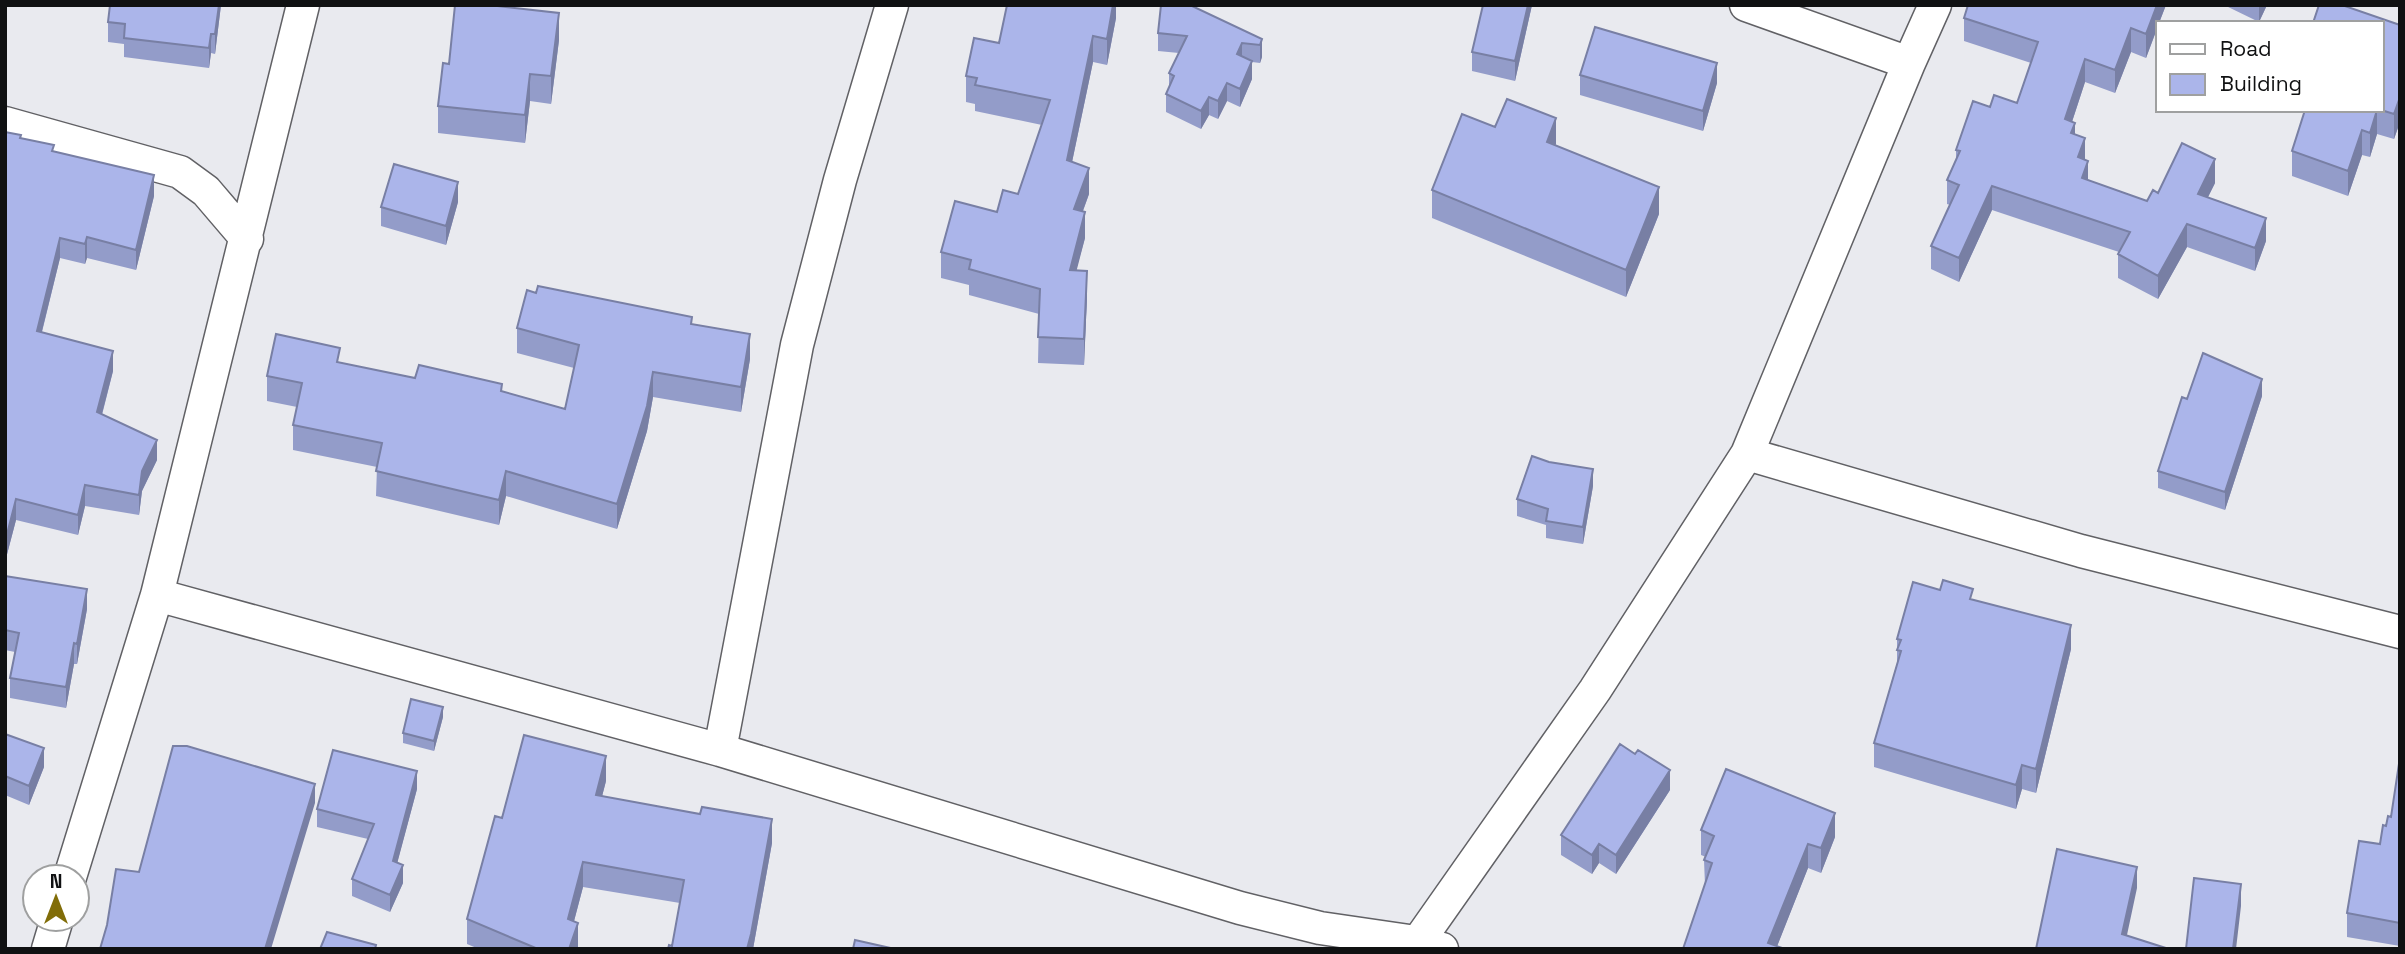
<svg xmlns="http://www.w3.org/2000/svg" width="2405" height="954" viewBox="0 0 2405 954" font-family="'Space Grotesk',sans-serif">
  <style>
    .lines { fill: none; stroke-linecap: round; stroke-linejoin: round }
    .street-casing { stroke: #616165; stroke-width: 35 }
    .street { stroke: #fff; stroke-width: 32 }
    .wall { fill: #939cc9 }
    .shaded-wall { fill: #787fa4 }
    .building { fill: #abb5ea; stroke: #787fa4; stroke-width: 2 }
  </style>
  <rect width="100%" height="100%" fill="#e9eaef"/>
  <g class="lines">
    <defs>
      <path id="street" d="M 1746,5 L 1909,63
        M 5,123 L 180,172 L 206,191 L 247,239
        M 1747,454 L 2081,551 L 2400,632
        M 157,595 L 720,750 L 1240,908 L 1320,928 L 1416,942 L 1442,949
        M 720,750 L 797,345 L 840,180 L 892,5
        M 70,877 L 157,595 L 303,5
        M 48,949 L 57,919
        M 1413,949 L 1595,690 L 1747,454 L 1909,63 L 1935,5"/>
    </defs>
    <use href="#street" class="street-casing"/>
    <use href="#street" class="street"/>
  </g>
  <path class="wall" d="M 110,5 L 221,5 L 215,54 L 211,53 L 209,68 L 124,57 L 124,44 L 108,42 L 108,22 Z
    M 1116,5 L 1116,18 L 1107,65 L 1093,62 L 1072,162 L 1089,194 L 1083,211 L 1085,238 L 1076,270 L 1087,297 L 1084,365 L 1038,363 L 1039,314 L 969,295 L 969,285 L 941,278 L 941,252 L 997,212 L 1018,194 L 1042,125 L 975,111 L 975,104 L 966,102 L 966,76 L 999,43 Z
    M 1483,5 L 1532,5 L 1515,81 L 1472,71 L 1472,52 Z
    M 1968,5 L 2166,5 L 2159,23 L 2158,23 L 2158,26 L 2146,58 L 2131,52 L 2115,93 L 2085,82 L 2072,122 L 2075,134 L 2085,160 L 2088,180 L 2147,201 L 2158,193 L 2215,183 L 2208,197 L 2266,241 L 2255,271 L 2187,247 L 2158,299 L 2118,278 L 2118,254 L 2119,252 L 1992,210 L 1959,282 L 1931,269 L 1931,246 L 1950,205 L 1947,204 L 1947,180 L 1956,160 L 1956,150 L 1990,107 L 2017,103 L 2031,63 L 1964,41 L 1964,18 Z
    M 2224,5 L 2267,5 L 2259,22 Z
    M 2400,25 L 2400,122 L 2394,139 L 2377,134 L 2370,157 L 2362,155 L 2348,196 L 2292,176 L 2292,151 L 2305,110 L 2382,110 Z
    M 1158,33 L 1262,39 L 1262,57 L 1260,63 L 1252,62 L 1252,79 L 1240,107 L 1227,101 L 1218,119 L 1209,115 L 1201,129 L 1166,112 L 1166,94 L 1169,87 L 1169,73 L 1179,53 L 1158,51 Z
    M 559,40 L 551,104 L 530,101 L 525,143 L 438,133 L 438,106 L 449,64 Z
    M 1580,75 L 1717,83 L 1703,131 L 1580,95 Z
    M 1495,127 L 1556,146 L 1659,214 L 1626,297 L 1432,218 L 1432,190 Z
    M 21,138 L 154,196 L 136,270 L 87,258 L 85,264 L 60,258 L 42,332 L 113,371 L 102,415 L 157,460 L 142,491 L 139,515 L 85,506 L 78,535 L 16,520 L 5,562 Z
    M 458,202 L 446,245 L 381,226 L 381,207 Z
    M 536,293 L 692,324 L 750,359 L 741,412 L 653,397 L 647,431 L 617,529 L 506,496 L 499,525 L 376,496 L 377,467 L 293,450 L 293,425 L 297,407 L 267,401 L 267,376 L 340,363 L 415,378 L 502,391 L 565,409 L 574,368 L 517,353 L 517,328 Z
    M 2262,396 L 2225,510 L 2158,488 L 2158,471 L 2187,399 Z
    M 1593,486 L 1583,544 L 1546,538 L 1546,525 L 1517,516 L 1517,499 Z
    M 5,576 L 87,609 L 77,664 L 74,664 L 66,708 L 10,698 L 10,678 L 15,652 L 5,650 Z
    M 1940,590 L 1973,600 L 2071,649 L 2036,793 L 2022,789 L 2016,809 L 1874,767 L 1874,743 L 1897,663 L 1897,639 Z
    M 443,717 L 434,751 L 403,743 L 403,733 Z
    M 5,734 L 44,767 L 29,805 L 5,795 Z
    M 2400,757 L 2400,946 L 2347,937 L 2347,913 L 2380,844 L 2386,826 L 2391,817 Z
    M 606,781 L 602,796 L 772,843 L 753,949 L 668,949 L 672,946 L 680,903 L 583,887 L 574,921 L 577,949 L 479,949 L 467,944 L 467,919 L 502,818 Z
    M 417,789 L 397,863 L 403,883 L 390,912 L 352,896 L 352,879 L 368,839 L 317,827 L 317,809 Z
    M 1670,790 L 1616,874 L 1599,863 L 1592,874 L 1561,855 L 1561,835 Z
    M 1701,830 L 1835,837 L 1821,873 L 1808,868 L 1777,946 L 1683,949 L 1705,885 L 1704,860 L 1706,857 L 1701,855 Z"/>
  <path class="shaded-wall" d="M 219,5 L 221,5 L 215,54 L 215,34 Z
    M 1113,5 L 1116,5 L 1116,18 L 1107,65 L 1107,39 Z
    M 1528,5 L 1532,5 L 1515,81 L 1515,61 Z
    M 2157,5 L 2166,5 L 2159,23 L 2158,23 L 2158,26 L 2146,58 L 2146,34 Z
    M 2259,5 L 2267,5 L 2259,22 Z
    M 559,13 L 559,40 L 551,104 L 551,76 Z
    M 2131,28 L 2131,52 L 2115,93 L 2115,70 Z
    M 211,34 L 211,53 L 209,68 L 209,48 Z
    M 1093,36 L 1093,62 L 1067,186 L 1067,160 Z
    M 1262,39 L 1262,57 L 1260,63 L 1260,45 Z
    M 1242,43 L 1242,61 L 1237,54 Z
    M 2085,59 L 2085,82 L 2065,143 L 2065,119 Z
    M 1252,61 L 1252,79 L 1240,107 L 1240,89 Z
    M 1717,63 L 1717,83 L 1703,131 L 1703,111 Z
    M 530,74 L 530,101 L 525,143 L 525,115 Z
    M 1227,83 L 1227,101 L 1218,119 L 1218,101 Z
    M 1209,97 L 1209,115 L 1201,129 L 1201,111 Z
    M 2400,97 L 2400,122 L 2394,139 L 2394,114 Z
    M 2377,110 L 2377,134 L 2370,157 L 2370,133 Z
    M 1556,118 L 1556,145 L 1547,142 Z
    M 2075,123 L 2075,146 L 2071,133 Z
    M 2362,130 L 2362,155 L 2348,196 L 2348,171 Z
    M 2085,138 L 2085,161 L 2078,157 Z
    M 2215,159 L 2215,183 L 2198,217 L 2198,194 Z
    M 2088,161 L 2088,184 L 2082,178 Z
    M 1089,168 L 1089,194 L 1074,235 L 1074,209 Z
    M 154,175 L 154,196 L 136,270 L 136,250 Z
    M 458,182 L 458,202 L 446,245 L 446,226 Z
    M 1992,186 L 1992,210 L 1959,282 L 1959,258 Z
    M 1659,187 L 1659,214 L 1626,297 L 1626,270 Z
    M 1085,212 L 1085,238 L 1070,296 L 1070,270 Z
    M 2266,218 L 2266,241 L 2255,271 L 2255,248 Z
    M 2187,224 L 2187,247 L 2158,299 L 2158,276 Z
    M 87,237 L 87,258 L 85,264 L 85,244 Z
    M 60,238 L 60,258 L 37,351 L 37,331 Z
    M 1087,271 L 1087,297 L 1084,365 L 1084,339 Z
    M 750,334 L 750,359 L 741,412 L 741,387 Z
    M 113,351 L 113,371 L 97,433 L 97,412 Z
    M 653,372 L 653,397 L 647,431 L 617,529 L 617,504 Z
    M 2262,379 L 2262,396 L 2225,510 L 2225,492 Z
    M 157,440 L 157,460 L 142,491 L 139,515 L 139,495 L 142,471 Z
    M 1593,469 L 1593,486 L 1583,544 L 1583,527 Z
    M 506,471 L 506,496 L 499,525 L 499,500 Z
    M 85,485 L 85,506 L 78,535 L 78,515 Z
    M 16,499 L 16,520 L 5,562 L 5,542 Z
    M 87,589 L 87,609 L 77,664 L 77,644 Z
    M 2071,625 L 2071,649 L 2036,793 L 2036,769 Z
    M 74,643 L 74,664 L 66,708 L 66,687 Z
    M 443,707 L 443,717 L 434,751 L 434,741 Z
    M 44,748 L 44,767 L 29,805 L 29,786 Z
    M 606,756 L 606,781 L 596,820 L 596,795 Z
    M 2022,765 L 2022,789 L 2016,809 L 2016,785 Z
    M 1670,770 L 1670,790 L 1616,874 L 1616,855 Z
    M 417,771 L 417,789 L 393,879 L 393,861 Z
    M 315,784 L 315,803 L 271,949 L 265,949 Z
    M 1835,813 L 1835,837 L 1821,873 L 1821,848 Z
    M 772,819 L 772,843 L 753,949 L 747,949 Z
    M 1599,844 L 1599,863 L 1592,874 L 1592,855 Z
    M 1808,844 L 1808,868 L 1776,949 L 1768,943 Z
    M 583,862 L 583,887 L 568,944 L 568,919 Z
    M 403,865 L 403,883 L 390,912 L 390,895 Z
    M 2137,867 L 2137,888 L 2124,949 L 2122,934 Z
    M 2241,884 L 2241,906 L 2236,949 L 2233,949 Z
    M 578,923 L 578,947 L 577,949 L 569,949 Z"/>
  <path class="building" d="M 110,5 L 219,5 L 215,34 L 211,34 L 209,48 L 124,38 L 125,24 L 108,22 Z
    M 455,5 L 489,5 L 559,13 L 551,76 L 530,74 L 525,115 L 438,106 L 443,63 L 449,64 Z
    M 1007,5 L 1113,5 L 1107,39 L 1093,36 L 1067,160 L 1089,168 L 1074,209 L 1085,212 L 1070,270 L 1087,271 L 1084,339 L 1038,337 L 1040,289 L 969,269 L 971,260 L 941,252 L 955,201 L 997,212 L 1003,190 L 1018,194 L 1050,100 L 975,85 L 977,78 L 966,76 L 974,38 L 999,43 Z
    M 1161,5 L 1190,5 L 1262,39 L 1260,45 L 1242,43 L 1237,54 L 1252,61 L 1240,89 L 1227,83 L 1218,101 L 1209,97 L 1201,111 L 1166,94 L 1174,76 L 1169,73 L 1187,36 L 1158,33 Z
    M 1483,5 L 1528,5 L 1515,61 L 1472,52 Z
    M 1968,5 L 2157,5 L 2146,34 L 2131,28 L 2115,70 L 2085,59 L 2065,119 L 2075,123 L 2071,133 L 2085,138 L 2078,157 L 2088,161 L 2082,178 L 2147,201 L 2153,190 L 2158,193 L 2182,143 L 2215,159 L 2198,194 L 2266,218 L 2255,248 L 2187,224 L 2158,276 L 2118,254 L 2130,232 L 1992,186 L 1959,258 L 1931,246 L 1959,185 L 1947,180 L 1960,151 L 1956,150 L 1973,101 L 1990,107 L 1994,95 L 2017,103 L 2038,42 L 1964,18 Z
    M 2319,5 L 2342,5 L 2400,25 L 2400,97 L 2394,114 L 2381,110 L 2382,110 L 2382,23 L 2313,23 Z
    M 1595,27 L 1717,63 L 1703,111 L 1580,75 Z
    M 1507,99 L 1556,118 L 1547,142 L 1659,187 L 1626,270 L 1432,190 L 1462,114 L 1495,127 Z
    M 2305,110 L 2377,110 L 2370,133 L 2362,130 L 2348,171 L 2292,151 Z
    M 5,132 L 21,135 L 20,138 L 54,145 L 52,151 L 154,175 L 136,250 L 87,237 L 85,244 L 60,238 L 37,331 L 113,351 L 97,412 L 157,440 L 142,471 L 139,495 L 85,485 L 78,515 L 16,499 L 5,542 Z
    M 394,164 L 458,182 L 446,226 L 381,207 Z
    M 538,286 L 692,317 L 691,324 L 750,334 L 741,387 L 653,372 L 647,406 L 617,504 L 506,471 L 499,500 L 376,471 L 382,443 L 293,425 L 302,383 L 267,376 L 276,334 L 340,348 L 337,362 L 415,378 L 419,365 L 502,384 L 501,391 L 565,409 L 579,345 L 517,328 L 527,290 L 536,293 Z
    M 2203,353 L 2262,379 L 2225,492 L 2158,471 L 2182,397 L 2187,399 Z
    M 1532,456 L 1549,462 L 1593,469 L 1583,527 L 1546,521 L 1548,509 L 1517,499 Z
    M 5,576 L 87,589 L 77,644 L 74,643 L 66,687 L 10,678 L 19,633 L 5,630 Z
    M 1943,580 L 1973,589 L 1970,599 L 2071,625 L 2036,769 L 2022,765 L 2016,785 L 1874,743 L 1901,651 L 1897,650 L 1901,640 L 1897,639 L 1913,582 L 1940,590 Z
    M 411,699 L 443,707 L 434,741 L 403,733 Z
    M 5,734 L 44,748 L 29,786 L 5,776 Z
    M 524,735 L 606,756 L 596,795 L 700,814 L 702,807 L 772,819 L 751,934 L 747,949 L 668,949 L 669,945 L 672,946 L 684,880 L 583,862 L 568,919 L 578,923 L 569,949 L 538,949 L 467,919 L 495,816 L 502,818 Z
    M 1620,744 L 1635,754 L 1638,750 L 1670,770 L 1616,855 L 1599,844 L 1592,855 L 1561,835 Z
    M 173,746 L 187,746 L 315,784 L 265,949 L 100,949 L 107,925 L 116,869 L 139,872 Z
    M 333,750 L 417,771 L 393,861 L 403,865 L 390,895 L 352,879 L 374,824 L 317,809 Z
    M 2400,757 L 2400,923 L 2347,913 L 2359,841 L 2380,844 L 2383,825 L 2386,826 L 2388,816 L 2391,817 Z
    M 1726,769 L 1835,813 L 1821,848 L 1808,844 L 1768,943 L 1785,949 L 1683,949 L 1712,863 L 1704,860 L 1714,836 L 1701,830 Z
    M 2057,849 L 2137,867 L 2122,934 L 2169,949 L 2036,949 Z
    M 2194,878 L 2241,884 L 2233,949 L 2186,949 Z
    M 327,932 L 376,945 L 375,949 L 320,949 Z
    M 855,940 L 895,949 L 853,949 Z"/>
  <rect width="2405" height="954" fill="none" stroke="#101112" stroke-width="14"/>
  <rect x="2156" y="21" width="228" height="91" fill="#ffffff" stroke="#9fa0a0" stroke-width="2"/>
  <rect x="2170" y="44" width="35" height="10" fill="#ffffff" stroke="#9fa0a0" stroke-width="2"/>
  <text x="2220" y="56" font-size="21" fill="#101112">Road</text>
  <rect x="2170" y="74" width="35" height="21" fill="#abb5ea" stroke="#9fa0a0" stroke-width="2"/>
  <text x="2220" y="91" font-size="21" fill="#101112">Building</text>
  <g transform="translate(56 898)"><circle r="33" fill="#ffffff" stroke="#9fa0a0" stroke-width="2"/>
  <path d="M0-5L12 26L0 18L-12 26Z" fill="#816d08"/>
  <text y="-10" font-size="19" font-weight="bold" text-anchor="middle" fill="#101112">N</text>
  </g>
</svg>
